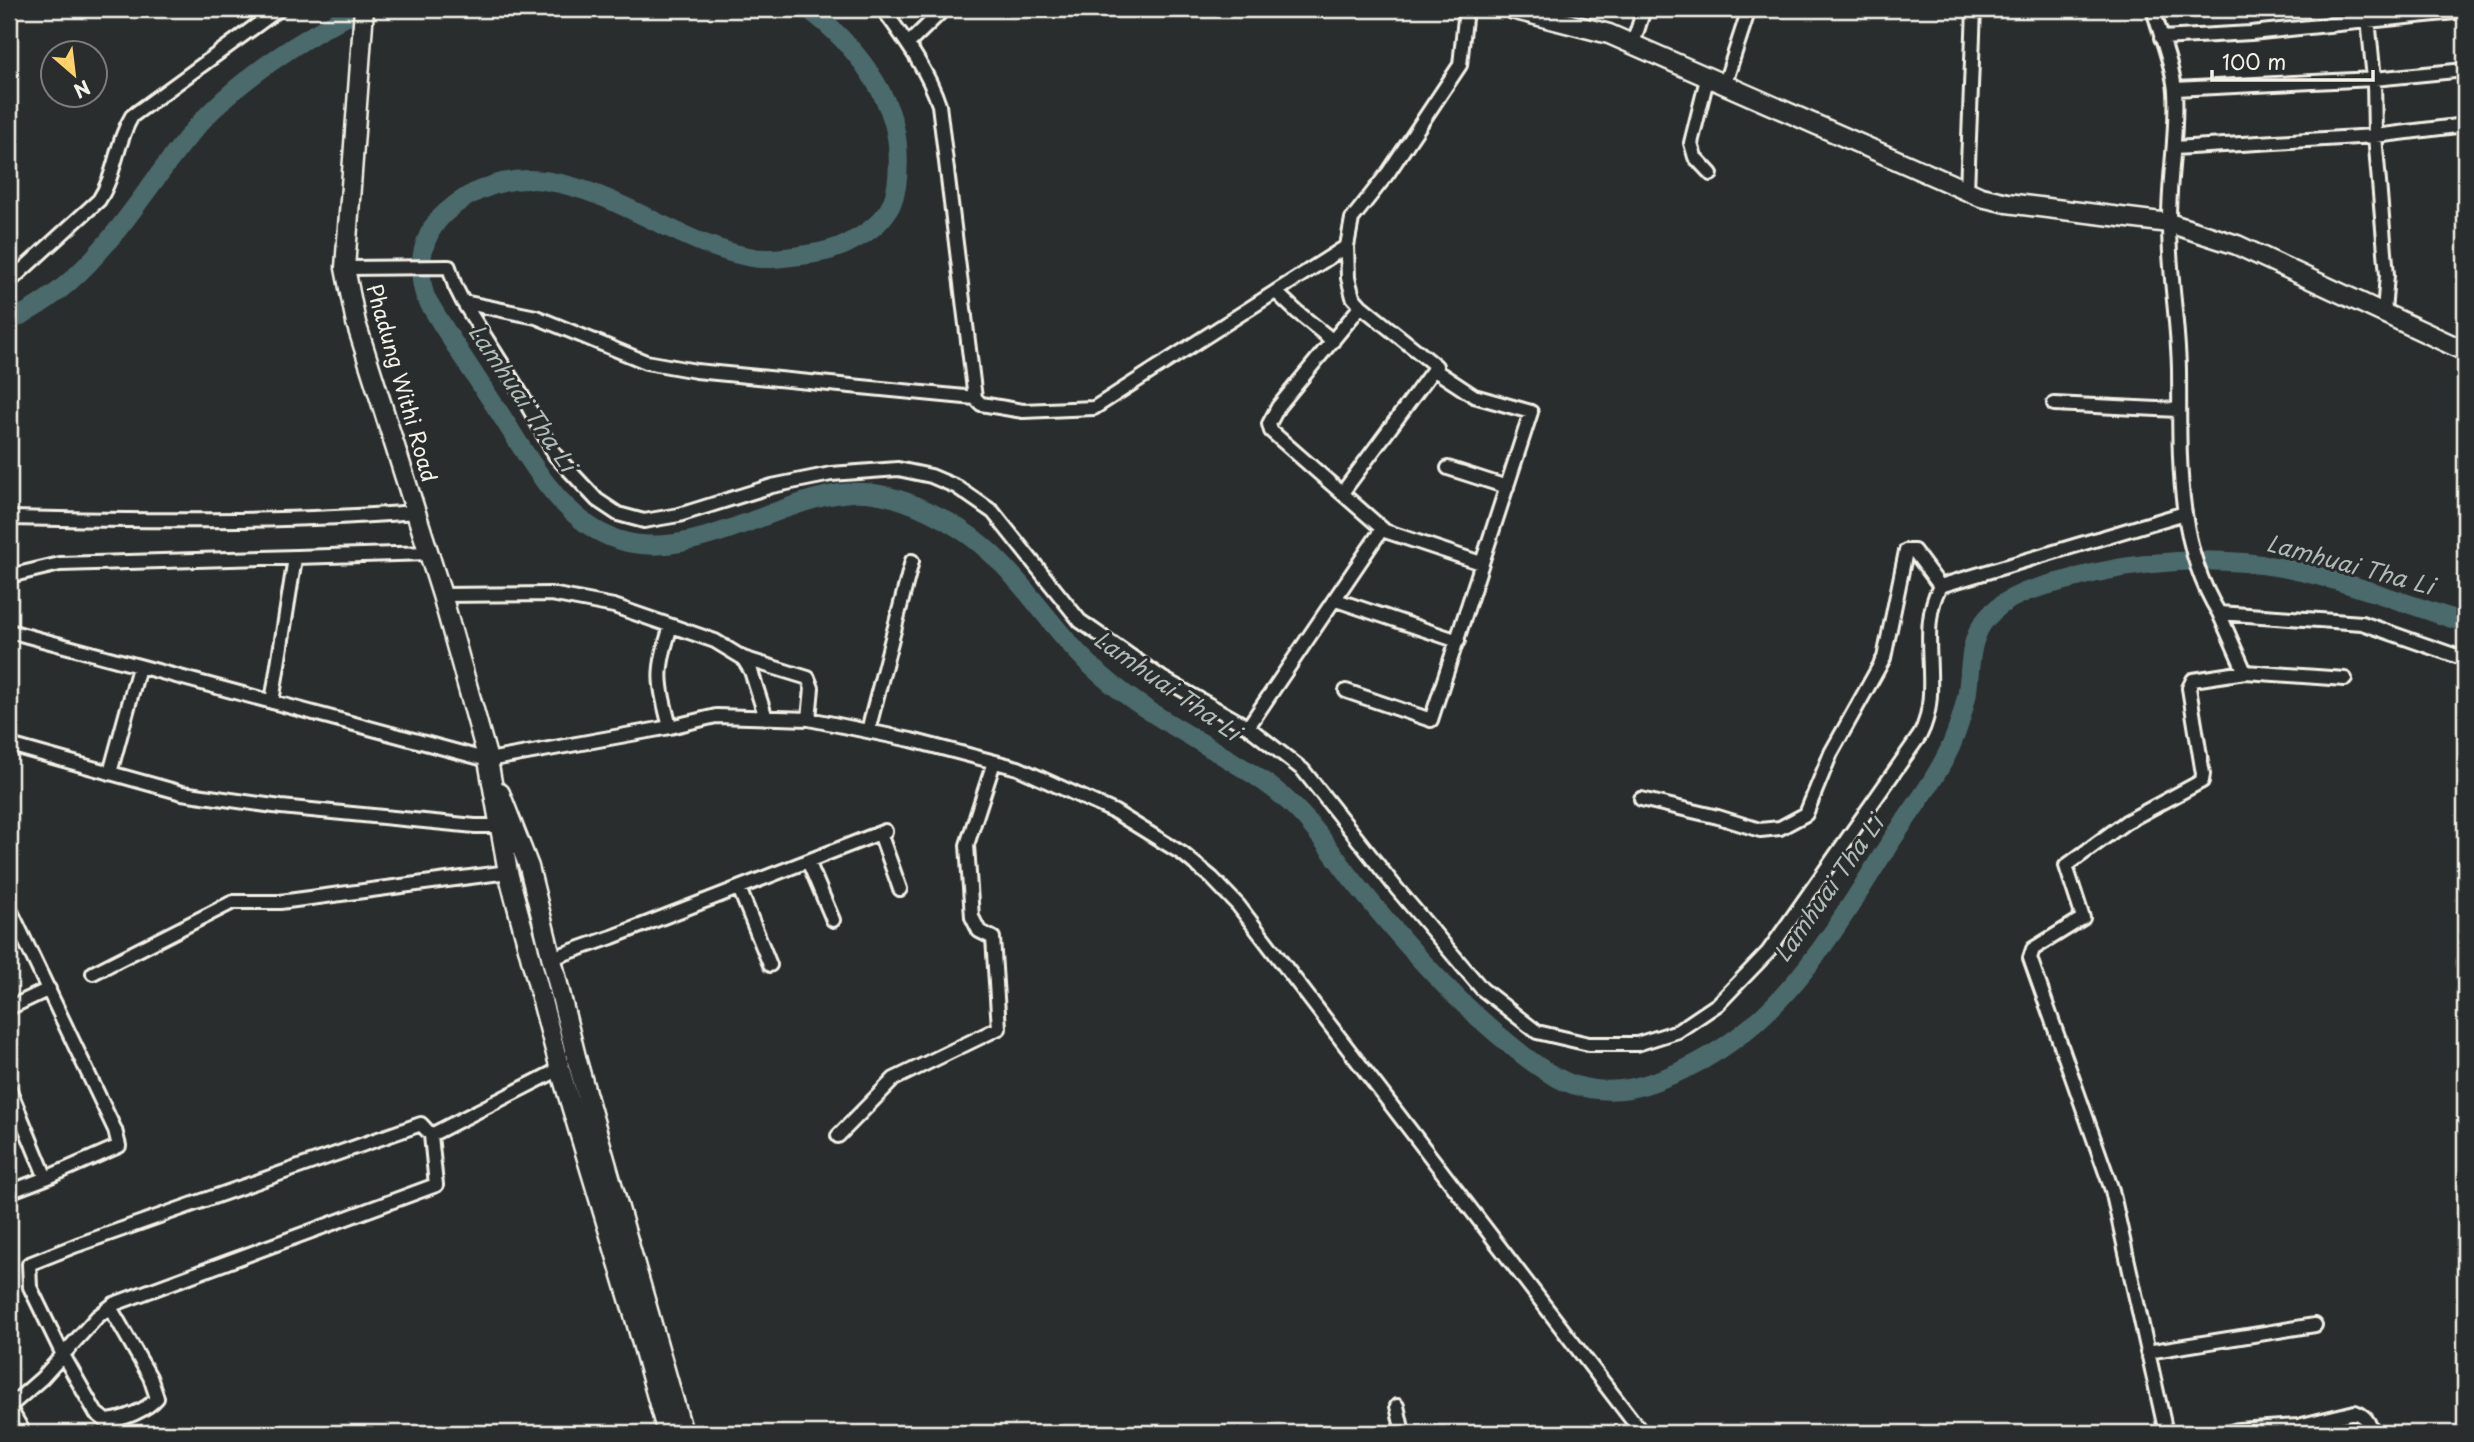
<svg xmlns="http://www.w3.org/2000/svg" width="2474" height="1442" viewBox="0 0 2474 1442" font-family="'Playpen Sans',sans-serif">
  <style>
    .lines { fill: none; stroke-linecap: round; stroke-linejoin: round }
    .river { stroke: #4b6a6c; stroke-width: 19 }
    .street-casing { stroke: #f4f1e8; stroke-width: 18 }
    .secondary-casing { stroke: #f4f1e8; stroke-width: 23 }
    .street { stroke: #2a2d2e; stroke-width: 12 }
    .secondary { stroke: #2a2d2e; stroke-width: 18 }
    .labels { text-anchor: middle; stroke-width: 6; stroke-linejoin: round; paint-order: stroke }
    .street-label { font-size: 21px; fill: #f4f1e8; stroke: #2a2d2e }
    .water-label { font-size: 23px; font-style: italic; fill: #b0bbb6; stroke: #2a2d2e }
  </style>
  <rect width="100%" height="100%" fill="#2a2d2e"/>
  <filter id="ink" filterUnits="userSpaceOnUse"><feTurbulence type="fractalNoise" baseFrequency=".0143" numOctaves="2"/><feDisplacementMap in="SourceGraphic" scale="14" xChannelSelector="R" yChannelSelector="G"/><feConvolveMatrix kernelMatrix="1 2 1 2 8 2 1 2 1" color-interpolation-filters="sRGB"/></filter>
  <g filter="url(#ink)">
    <g class="lines">
      <path class="river" d="M 808,9 C 852,42 896,95 898,152 C 900,195 893,219 854,240 C 839,249 821,253 804,255 C 788,257 772,260 756,258 C 682,247 621,192 547,181 C 510,175 472,188 445,213 C 422,234 416,267 425,296 C 447,335 473,372 497,409 C 524,450 548,497 588,525 C 669,582 764,501 846,493 C 884,488 929,509 960,529 C 1017,565 1049,630 1100,674 C 1134,704 1173,726 1212,749 C 1239,766 1266,780 1289,802 C 1313,824 1330,850 1349,875 C 1394,931 1441,987 1496,1033 C 1519,1052 1545,1075 1574,1085 C 1600,1093 1628,1091 1653,1082 C 1770,1043 1825,946 1886,849 C 1908,815 1934,783 1951,746 C 1958,730 1963,713 1967,695 C 1971,669 1968,639 1987,618 C 2008,593 2040,587 2071,579 C 2139,560 2214,555 2284,568 C 2345,580 2407,604 2465,623
        M 9,321 C 93,285 136,198 193,131 C 233,83 304,36 361,9"/>
      <defs>
        <path id="street" d="M 2153,9 C 2160,34 2173,66 2175,91 C 2178,136 2168,180 2169,225 C 2169,273 2178,321 2179,369 C 2180,449 2174,541 2219,613 L 2362,623 L 2465,659
          M 2367,9 L 2374,79 L 2375,136 L 2387,275 L 2384,312
          M 2161,38 L 2251,33 L 2465,11
          M 908,44 L 944,9
          M 1633,44 L 1644,9
          M 1708,75 L 1691,143 L 1695,157 L 1711,174
          M 1725,83 L 1749,9
          M 2175,89 L 2374,79 L 2465,70
          M 2174,148 L 2375,136 L 2465,125
          M 1967,190 L 1974,9
          M 345,268 L 449,267 L 455,286 L 463,302 L 536,317 L 646,362 L 696,371 L 975,398 L 939,105 C 927,69 905,40 883,9
          M 9,282 L 99,200 C 116,174 116,142 132,116 L 279,9
          M 1277,293 L 1296,311 L 1333,341
          M 463,302 L 520,392 L 555,455 L 597,500 L 618,514 L 644,521 L 679,515 L 772,486 L 831,474 L 898,469 L 931,476 L 957,487 L 993,512 L 1080,621 L 1162,678 L 1248,727 L 1303,770 L 1397,889 L 1482,989 L 1537,1032 L 1589,1044 L 1637,1044 L 1678,1031 L 1718,1004 L 1768,952 L 1920,735 C 1944,689 1915,632 1940,586
          M 1361,306 L 1278,407 L 1269,424 L 1271,431 L 1385,531 L 1481,563
          M 975,398 L 981,404 L 1023,411 L 1094,408 L 1347,246
          M 2054,404 L 2178,410
          M 1448,468 L 1507,487
          M 1342,493 L 1436,366 L 1361,306 L 1353,297 L 1348,278 L 1347,246 L 1352,219 L 1388,173 L 1460,65 L 1466,9
          M 9,518 C 144,521 281,523 415,512
          M 9,576 L 60,564 L 429,553
          M 442,595 L 551,594 L 614,606 L 715,641 L 743,658 L 751,671 L 766,718
          M 1336,600 L 1458,641
          M 2219,613 L 2245,672
          M 9,631 L 488,760 L 670,727 L 716,716 L 809,719 L 911,740 L 1018,768 L 1115,812 L 1183,854 L 1212,878 L 1238,905 L 1642,1433
          M 743,658 L 808,678 L 812,688 L 809,719
          M 1346,691 L 1431,720 L 1531,412 L 1474,396 L 1433,369
          M 272,702 L 295,558
          M 670,727 C 658,680 656,672 671,626
          M 1248,727 L 1382,529
          M 868,731 L 912,561
          M 10,745 L 182,793 L 281,807 L 475,826 L 499,826
          M 110,773 L 139,667
          M 1641,799 L 1718,817 L 1760,830 L 1780,828 L 1806,814 L 1831,753 L 1884,658 L 1906,551 L 1914,551 L 1940,586 L 2185,513
          M 880,833 L 900,889
          M 808,861 L 833,920
          M 739,888 L 770,965
          M 9,907 L 115,1130 L 119,1146 L 46,1178 L 9,1192
          M 552,958 L 612,937 L 885,831
          M 93,973 L 233,902 L 280,902 L 508,872
          M 9,1008 L 49,989
          M 9,1088 L 46,1178
          M 838,1136 L 894,1079 L 999,1028 L 993,938 L 979,931 L 972,917 L 967,845 L 994,762
          M 110,1307 L 150,1377 L 157,1398 C 147,1410 122,1420 106,1421 L 96,1413 L 63,1355 L 30,1287 L 29,1264 L 77,1245 L 421,1124 L 431,1135 L 560,1069
          M 2147,1352 L 2315,1325
          M 1397,1406 L 1403,1433
          M 9,1407 L 42,1378 L 97,1317 L 114,1304 L 436,1185 L 431,1135
          M 9,1407 L 24,1433
          M 2166,1433 L 2112,1190 L 2030,958 L 2033,949 L 2083,918 L 2066,866 L 2126,822 L 2202,781 L 2203,774 L 2189,688 L 2193,680 L 2245,672 L 2345,679
          M 2227,1433 L 2238,1430 L 2298,1426 L 2355,1412 C 2366,1416 2369,1422 2372,1433"/>
        <path id="secondary" d="M 364,9 L 345,268 L 356,323 L 442,595 L 488,760 L 508,872 L 560,1069 L 636,1322 L 667,1433
          M 1512,9 L 1609,34 L 1981,197 L 2007,203 L 2169,223 L 2237,245 L 2465,351
          M 500,793 L 529,867 L 577,1061 L 683,1433"/>
      </defs>
      <use href="#street" class="street-casing"/>
      <use href="#secondary" class="secondary-casing"/>
      <use href="#street" class="street"/>
      <use href="#secondary" class="secondary"/>
    </g>
  </g>
  <g class="labels">
    <g class="street-label">
      <text transform="translate(401 383) rotate(74)" y="7">Phadung Withi Road</text>
    </g>
    <g class="water-label">
      <text transform="translate(522 398) rotate(56)" y="8">Lamhuai Tha Li</text>
      <text transform="translate(2350 565) rotate(15)" y="8">Lamhuai Tha Li</text>
      <text transform="translate(1167 686) rotate(35)" y="8">Lamhuai Tha Li</text>
      <text transform="translate(1829 889) rotate(-55)" y="8">Lamhuai Tha Li</text>
    </g>
  </g>
  <rect width="2474" height="1442" fill="none" stroke="#2a2d2e" stroke-width="35"/>
  <rect x="18" y="18" width="2439" height="1407" fill="none" stroke="#f4f1e8" stroke-width="2.5" filter="url(#ink)"/>
  <g transform="translate(74 74) rotate(152)"><circle r="33" fill="#2a2d2e" stroke="#7b7b78" stroke-width="2"/>
  <path d="M0-5L12 26L0 18L-12 26Z" fill="#ffd166"/>
  <text y="-10" font-size="19" font-weight="bold" text-anchor="middle" fill="#f4f1e8">N</text>
  </g>
  <path d="M2212 70v10h161v-10" fill="none" stroke="#f4f1e8" stroke-width="3.5"/>
  <text x="2222" y="70" font-size="21" fill="#f4f1e8" stroke="#2a2d2e" stroke-width="5" paint-order="stroke">100 m</text>
</svg>
